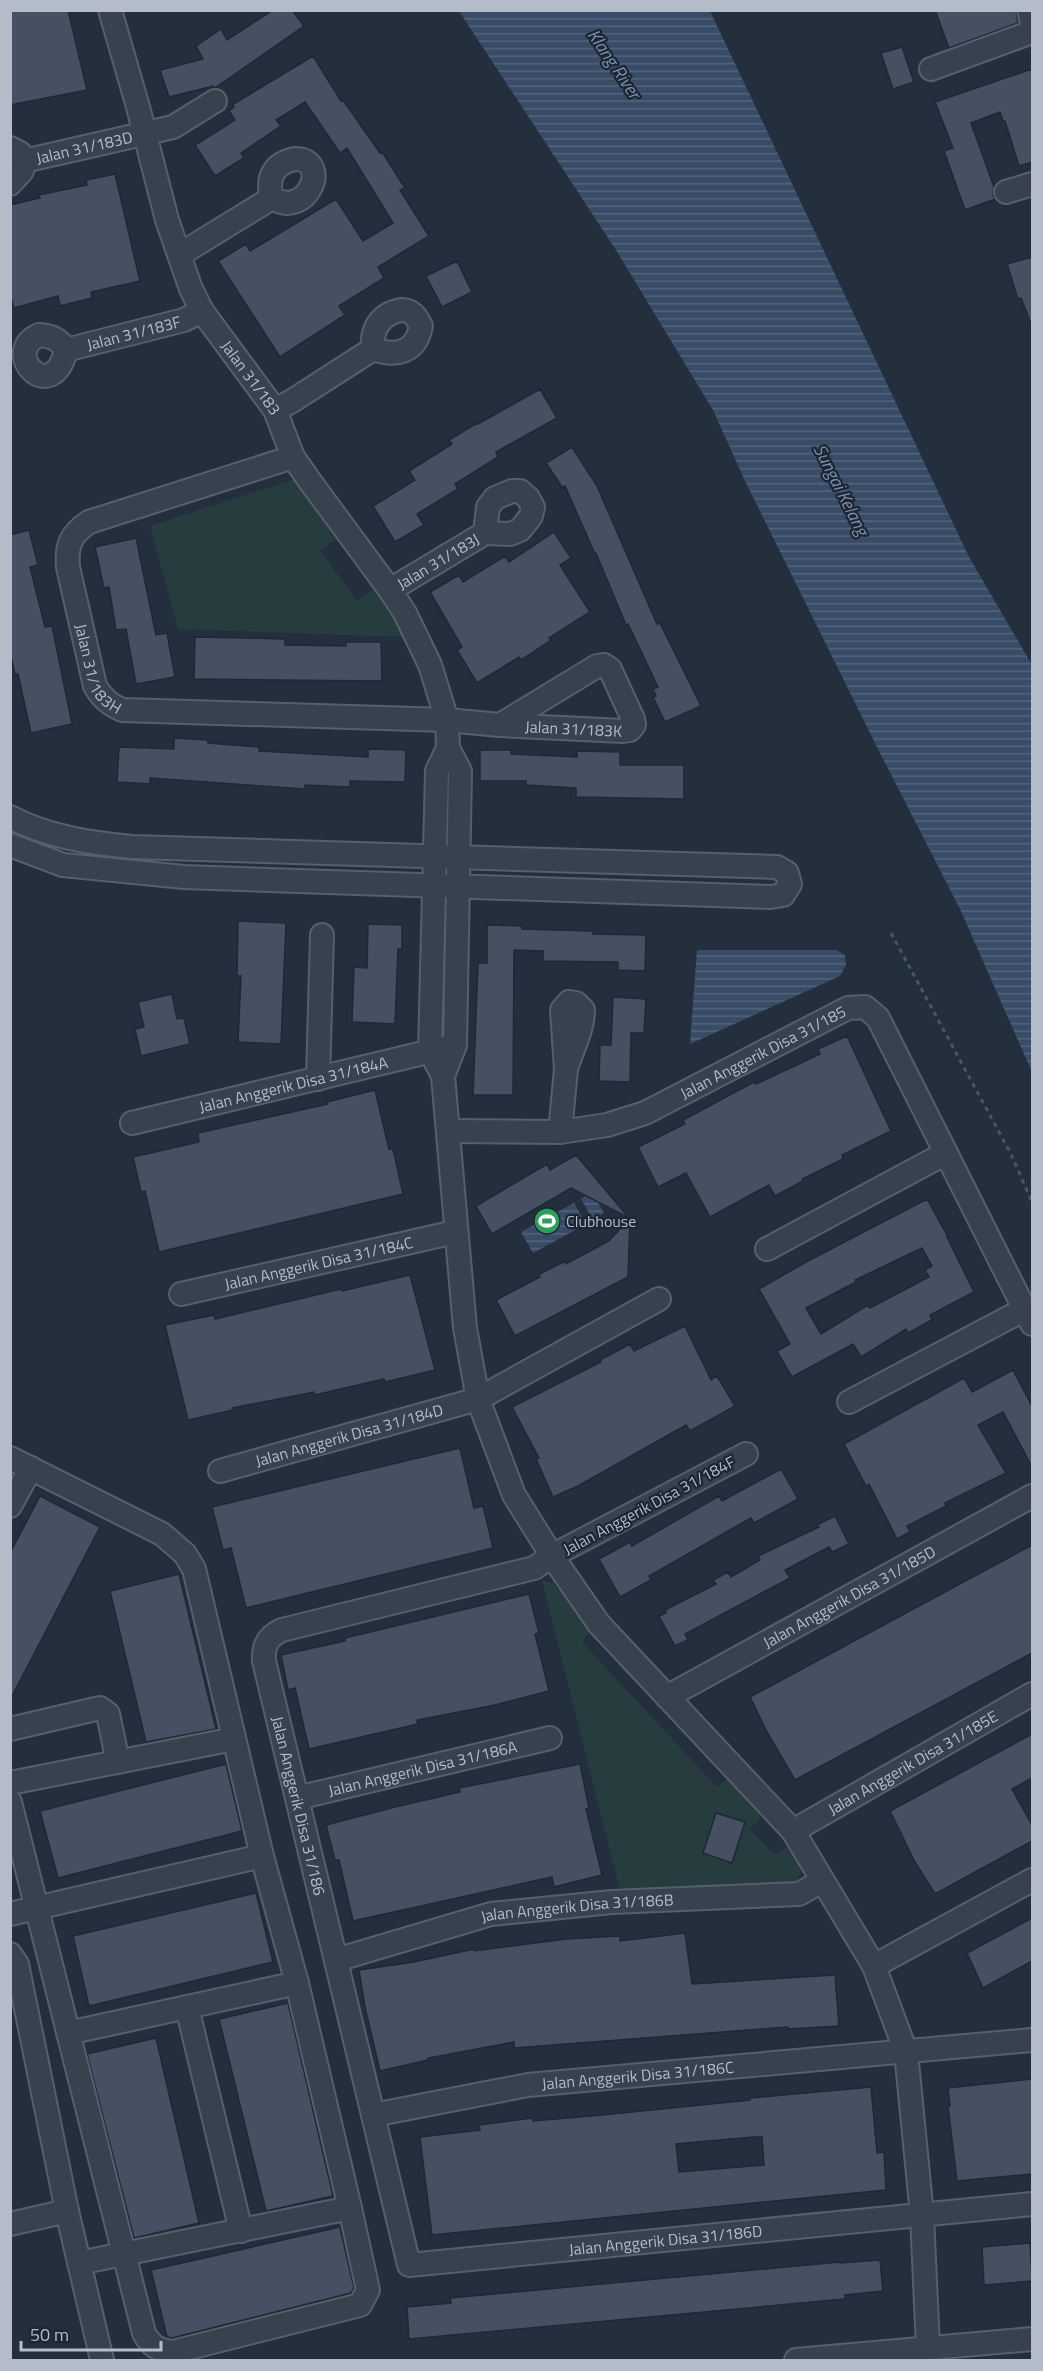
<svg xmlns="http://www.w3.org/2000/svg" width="1043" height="2371" viewBox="0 0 1043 2371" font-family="'Titillium Web',sans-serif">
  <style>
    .park { fill: #263c3f }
    .water { fill: url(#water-rules) }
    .building { fill: #455162; stroke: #1f2835; stroke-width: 1.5; fill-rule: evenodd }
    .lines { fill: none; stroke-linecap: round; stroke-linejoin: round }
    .minor-casing { stroke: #565f6c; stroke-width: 26 }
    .path { stroke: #44595c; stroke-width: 3; stroke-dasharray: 4.5 4.5; stroke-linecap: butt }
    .minor { stroke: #38414e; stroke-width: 22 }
    .labels { text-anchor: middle; stroke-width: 4.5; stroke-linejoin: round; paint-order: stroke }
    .street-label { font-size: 16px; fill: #b4bcc9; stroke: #1d2633 }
    .poi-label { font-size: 16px; fill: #b4bcc9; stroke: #1d2633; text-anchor: start }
    .water-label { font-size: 18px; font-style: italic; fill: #7c92b1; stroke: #1d2633 }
  </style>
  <defs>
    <pattern id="water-rules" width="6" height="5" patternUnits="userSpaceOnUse" patternTransform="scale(1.5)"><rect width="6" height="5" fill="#394c67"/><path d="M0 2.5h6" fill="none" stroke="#53647b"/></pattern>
  </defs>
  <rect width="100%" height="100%" fill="#242f3e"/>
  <path class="park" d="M 297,478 L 335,540 L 320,550 L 357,601 L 373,589 L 393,615 L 403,637 L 178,629 L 150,526 Z
    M 542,1580 L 554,1584 L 589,1625 L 592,1630 L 582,1642 L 717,1787 L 732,1775 C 740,1785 769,1811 757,1823 C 755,1825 752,1826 749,1828 L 774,1855 L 786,1847 L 797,1860 L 801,1872 L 797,1880 L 786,1885 L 621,1894 Z"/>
  <path class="water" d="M 459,11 L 710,11 L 969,557 L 1032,665 L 1032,1072 L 960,909 L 879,751 L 745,481 L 713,410 L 616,250 Z
    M 697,950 L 836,950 L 845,955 L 846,965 L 840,976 L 690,1044 Z
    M 592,1192 L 604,1213 L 593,1220 L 581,1199 Z
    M 574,1203 L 586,1224 L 533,1253 L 521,1232 Z"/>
  <path class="building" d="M 10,10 L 68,10 L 87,90 L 10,105 Z
    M 273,10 L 292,10 L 304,26 L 215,88 L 213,86 L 169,97 L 160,70 L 203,59 L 196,46 L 221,29 L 227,40 Z
    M 935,10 L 1016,10 L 1018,23 L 949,48 Z
    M 902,47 L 914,82 L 893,89 L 881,53 Z
    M 313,56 L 341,101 L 343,100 L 380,153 L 382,152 L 405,188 L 400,190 L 429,236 L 378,267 L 384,278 L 339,306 L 345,315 L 280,357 L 218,261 L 246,244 L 250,251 L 336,199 L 363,241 L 393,223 L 347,148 L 340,153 L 305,102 L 276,120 L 281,126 L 241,153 L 244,158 L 215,176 L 195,145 L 235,120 L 229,111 L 234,107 L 232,105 Z
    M 1032,69 L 1032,162 L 1019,166 L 1005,121 L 1003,121 L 1000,112 L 971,123 L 994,187 L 993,195 L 995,199 L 965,210 L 944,151 L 953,148 L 935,102 Z
    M 115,174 L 140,281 L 91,292 L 92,298 L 60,306 L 58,296 L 14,308 L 10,296 L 10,205 L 40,198 L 39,195 L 87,185 L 86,180 Z
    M 1032,257 L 1032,323 L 1031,324 L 1021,298 L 1018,299 L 1007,264 Z
    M 457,261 L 472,292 L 442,307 L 426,276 Z
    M 540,389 L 557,418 L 496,452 L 498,457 L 455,484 L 458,489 L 417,514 L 424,525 L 395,542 L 373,506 L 415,480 L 409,471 L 452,444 L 449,440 L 477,423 L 478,424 Z
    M 572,447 L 597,486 L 657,624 L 660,623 L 701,706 L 665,722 L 653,697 L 656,696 L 653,689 L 658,687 L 628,624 L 626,625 L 596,553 L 595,554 L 565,486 L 562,487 L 546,463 Z
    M 29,530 L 38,565 L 30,567 L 45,627 L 52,626 L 72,724 L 31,733 L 18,674 L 15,675 L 10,651 L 10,535 Z
    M 554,532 L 571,558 L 560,565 L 590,612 L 549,638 L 551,640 L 521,660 L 519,657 L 477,683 L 457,650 L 462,647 L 430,592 L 459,575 L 463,582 L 505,556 L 509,562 Z
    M 136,538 L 156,635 L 167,633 L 175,677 L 136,684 L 126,629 L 116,630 L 109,587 L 104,588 L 95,547 Z
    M 195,637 L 285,639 L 285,645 L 346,646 L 346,642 L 381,642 L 382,681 L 194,679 Z
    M 174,738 L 208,740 L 208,743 L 259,747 L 259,751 L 368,757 L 368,749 L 406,750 L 405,782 L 350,781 L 350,787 L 305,785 L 305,789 L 150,778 L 150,784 L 117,782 L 119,747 L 174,749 Z
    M 480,750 L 511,750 L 511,754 L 577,757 L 577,751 L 620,752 L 620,765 L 684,765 L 684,799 L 576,797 L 576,788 L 526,785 L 526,781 L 480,781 Z
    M 238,921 L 286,923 L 281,1044 L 238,1042 L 241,976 L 237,976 Z
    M 368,924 L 402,925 L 402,949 L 398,949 L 395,1024 L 352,1022 L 354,967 L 367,968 Z
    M 487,925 L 522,926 L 522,929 L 593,931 L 593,934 L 646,935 L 645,971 L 618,970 L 618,962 L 543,961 L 543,951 L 514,950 L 513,1095 L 473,1095 L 478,963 L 487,963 Z
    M 172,994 L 177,1019 L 184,1018 L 190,1044 L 141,1056 L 135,1029 L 144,1027 L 138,1002 Z
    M 613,997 L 646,999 L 644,1033 L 631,1033 L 630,1082 L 599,1081 L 600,1045 L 611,1045 Z
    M 847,1036 L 891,1131 L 842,1155 L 843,1159 L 802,1179 L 803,1181 L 775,1196 L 769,1185 L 710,1217 L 686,1173 L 658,1187 L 638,1147 L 685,1124 L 683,1120 L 754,1082 L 756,1084 L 820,1054 L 818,1049 Z
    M 375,1090 L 389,1149 L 393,1149 L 403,1194 L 159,1252 L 145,1191 L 141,1192 L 133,1157 L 199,1142 L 198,1133 L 328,1104 L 327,1102 Z
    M 576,1155 L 629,1218 L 571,1188 L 492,1234 L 476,1206 L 547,1164 L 550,1170 Z
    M 927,1199 L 948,1237 L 947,1237 L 974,1292 L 930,1315 L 932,1320 L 908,1333 L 906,1329 L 861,1357 L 853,1344 L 792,1377 L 777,1351 L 790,1344 L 759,1289 L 806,1262 ZM 922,1248 L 932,1266 L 925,1270 L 929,1277 L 870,1308 L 868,1305 L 821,1334 L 806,1308 L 856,1282 L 855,1280 Z
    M 630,1218 L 628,1277 L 515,1336 L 496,1300 L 540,1277 L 538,1275 L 565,1261 L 566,1264 L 609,1241 Z
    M 410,1275 L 435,1370 L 385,1382 L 384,1379 L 315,1395 L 314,1392 L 232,1408 L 233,1410 L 188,1420 L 165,1325 L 214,1315 L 215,1319 L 341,1289 L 342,1291 Z
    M 685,1326 L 711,1380 L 717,1376 L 735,1406 L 690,1431 L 686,1425 L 578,1486 L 553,1497 L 536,1459 L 539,1458 L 512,1407 L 601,1362 L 600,1360 L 630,1344 L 634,1351 Z
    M 1013,1370 L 1032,1406 L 1032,1467 L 1003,1412 L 978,1425 L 1006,1473 L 945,1503 L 946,1506 L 907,1526 L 910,1532 L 897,1539 L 869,1484 L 866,1486 L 844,1444 L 964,1378 L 972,1392 Z
    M 460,1448 L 474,1508 L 483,1506 L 493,1548 L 246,1608 L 231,1548 L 223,1550 L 212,1507 Z
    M 781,1469 L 798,1499 L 754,1523 L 751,1518 L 649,1576 L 651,1580 L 620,1597 L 599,1559 L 630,1542 L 632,1546 L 719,1496 L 722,1501 Z
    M 40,1496 L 100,1527 L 10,1700 L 10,1553 Z
    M 835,1516 L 849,1544 L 832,1552 L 829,1547 L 785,1570 L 790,1578 L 685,1634 L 688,1640 L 675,1646 L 659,1616 L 666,1613 L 665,1610 L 716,1584 L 713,1580 L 728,1572 L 731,1577 L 760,1560 L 758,1556 L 819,1527 L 817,1525 Z
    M 1032,1545 L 1032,1653 L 795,1780 L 767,1732 L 750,1697 Z
    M 179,1574 L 216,1729 L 146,1742 L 110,1591 Z
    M 529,1594 L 539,1633 L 535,1634 L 549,1691 L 495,1705 L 417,1720 L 418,1724 L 309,1749 L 295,1688 L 288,1690 L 281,1655 L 345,1641 L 345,1638 Z
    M 1032,1734 L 1032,1778 L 1012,1789 L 1032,1825 L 1032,1841 L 935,1894 L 915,1862 L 890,1811 Z
    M 226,1764 L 242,1831 L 58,1878 L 40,1811 Z
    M 580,1764 L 589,1808 L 586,1809 L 602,1875 L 554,1887 L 552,1877 L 353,1921 L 339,1860 L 335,1860 L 326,1825 L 395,1807 L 460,1792 L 459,1788 Z
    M 716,1813 L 745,1822 L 732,1863 L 703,1853 Z
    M 256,1893 L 273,1962 L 89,2006 L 73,1936 Z
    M 1032,1918 L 1032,1961 L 983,1988 L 967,1953 Z
    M 685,1933 L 692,1984 L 835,1975 L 839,2026 L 788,2029 L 788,2027 L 514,2048 L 514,2042 L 428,2058 L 428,2060 L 380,2071 L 365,2007 L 359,1970 L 414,1962 L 474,1949 L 474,1951 L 567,1939 L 620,1936 L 620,1941 Z
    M 288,2003 L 333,2196 L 266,2211 L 219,2019 Z
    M 156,2038 L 199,2223 L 134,2238 L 87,2054 Z
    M 1032,2079 L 1032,2174 L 957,2181 L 948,2106 L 950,2106 L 948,2088 Z
    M 871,2087 L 877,2153 L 884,2152 L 886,2190 L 432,2235 L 420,2137 L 480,2130 L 479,2125 L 532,2118 L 533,2121 L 602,2115 L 750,2100 L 750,2098 ZM 753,2137 L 762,2137 L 764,2165 L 679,2172 L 676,2144 Z
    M 340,2227 L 354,2288 L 351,2293 L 172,2338 L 167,2337 L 151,2270 Z
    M 1030,2243 L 1032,2281 L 984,2285 L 982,2247 Z
    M 880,2260 L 883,2291 L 845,2295 L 845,2299 L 409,2339 L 407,2307 L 451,2303 L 450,2298 L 840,2262 L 840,2263 Z"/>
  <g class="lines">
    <defs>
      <g id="minor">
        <path id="s1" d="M 110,10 L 138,107 L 167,220 L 191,289 L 202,311 L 275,410 L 293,457 L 309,480 L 390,590 L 405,613 L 430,665 L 447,720 L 448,748 L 460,771 L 455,1045 L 443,1076"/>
        <path d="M 1029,10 L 1032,23"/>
        <path d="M 931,69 L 1032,32"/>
        <path d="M 10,148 L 20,153 L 24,161 L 22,171 L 10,184"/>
        <path d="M 295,159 C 332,159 308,220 272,198 C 266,178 274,163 295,159 Z"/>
        <path id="s2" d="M 24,161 L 173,127 L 215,101"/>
        <path d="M 1006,192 L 1032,184"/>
        <path d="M 179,255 L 272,198"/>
        <path d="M 401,310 C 412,310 416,316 421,326 C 416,353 396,357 373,349 C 371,329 380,314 401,310 Z"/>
        <path d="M 39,335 C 52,336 59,339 66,350 C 52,408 0,353 39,335 Z"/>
        <path id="s3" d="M 66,350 L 184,320 L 202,311"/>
        <path d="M 275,410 L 292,401 L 373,349"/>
        <path id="s4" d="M 293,457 L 89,522 C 71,534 66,545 68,567 L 95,686 C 102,698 109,704 122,710 L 447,720 L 500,725 L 623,731 L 630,730 L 634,725 L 633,719 L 610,669 L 604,665 L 597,666 L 500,725"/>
        <path id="s5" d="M 390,590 L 485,533 L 510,534 L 520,530 L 531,516 L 533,507 L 528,498 L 520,491 L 512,491 L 495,498 L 488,507 L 485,533"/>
        <path d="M 448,748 L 437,771 L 430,1051 L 443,1076 L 465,1328 L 478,1399 L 514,1495 L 552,1556 L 599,1624 L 793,1831 L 874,1966 L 906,2052 L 922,2215 L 928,2348"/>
        <path d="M 10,817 C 48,837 90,843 132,847 L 777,867 L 787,873 L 790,884 L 783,895 L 770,897 L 184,877 L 63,865 L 10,845"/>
        <path d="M 318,1079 L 322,935"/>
        <path id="s6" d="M 132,1123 L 444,1048"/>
        <path id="s7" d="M 448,1131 L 560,1132 L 607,1125 L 645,1113 L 848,1008 L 865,1007 L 878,1018 L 1032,1324"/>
        <path d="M 560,1132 L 566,1069 L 562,1010 L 569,1002 L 576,1003 L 583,1010 C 583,1030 572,1049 566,1069"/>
        <path d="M 767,1249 L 946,1153"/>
        <path id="s8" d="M 181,1294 L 455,1232"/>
        <path d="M 849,1402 L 1025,1309"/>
        <path id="s9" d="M 746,1454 L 552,1556 L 534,1568 L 282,1630 C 268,1636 263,1645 264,1661 L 409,2265 L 1032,2204"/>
        <path d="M 10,1458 L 162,1534 L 185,1554 L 194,1569 L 262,1856 L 297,1983 L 350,2208 L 368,2290 L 360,2305 L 173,2352 C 157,2350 151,2346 144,2333 L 10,1802"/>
        <path id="s10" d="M 220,1471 L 478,1399 L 659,1299"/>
        <path d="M 10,1506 L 31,1468"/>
        <path id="s11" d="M 667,1697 L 1032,1496"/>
        <path d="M 10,1729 L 100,1708 L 108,1714 L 118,1762"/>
        <path d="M 10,1783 L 234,1739"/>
        <path id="s12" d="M 297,1798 L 550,1738"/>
        <path id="s13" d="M 793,1831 L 1032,1694"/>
        <path d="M 10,1914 L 262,1856"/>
        <path d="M 10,1954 L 17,1964 L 67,2211 L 102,2360"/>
        <path id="s14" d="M 336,1960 L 491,1914 L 612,1902 L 799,1894 L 822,1881"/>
        <path d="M 874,1966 L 1032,1880"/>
        <path d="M 187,2007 L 241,2231"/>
        <path d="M 68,2033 L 297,1983"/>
        <path id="s15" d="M 373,2115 L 528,2085 L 1032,2040"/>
        <path d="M 10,2224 L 67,2211"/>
        <path d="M 79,2263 L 350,2208"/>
        <path d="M 796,2360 L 1032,2339"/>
      </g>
    </defs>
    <use href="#minor" class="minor-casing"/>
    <path class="path" d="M 891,933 L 1011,1154 L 1032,1202"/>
    <use href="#minor" class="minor"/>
  </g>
  <defs>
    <symbol id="stadium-disc" viewBox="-11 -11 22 22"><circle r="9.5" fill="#2e9e5b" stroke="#1d2633"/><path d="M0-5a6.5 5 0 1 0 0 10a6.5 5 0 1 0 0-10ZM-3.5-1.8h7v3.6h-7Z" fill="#fff"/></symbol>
  </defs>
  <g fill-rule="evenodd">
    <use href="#stadium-disc" x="532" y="1206" width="30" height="30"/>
  </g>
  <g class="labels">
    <g class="street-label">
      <text dy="6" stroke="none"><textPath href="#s2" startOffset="62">Jalan 31/183D</textPath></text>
      <text dy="6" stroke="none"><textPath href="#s3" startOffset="70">Jalan 31/183F</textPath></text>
      <text dy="6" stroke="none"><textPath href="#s1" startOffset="398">Jalan 31/183</textPath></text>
      <text dy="6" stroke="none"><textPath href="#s5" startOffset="56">Jalan 31/183J</textPath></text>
      <text dy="6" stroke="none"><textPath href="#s4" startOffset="375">Jalan 31/183H</textPath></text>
      <text dy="6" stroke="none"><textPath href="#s4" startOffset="878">Jalan 31/183K</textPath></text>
      <text dy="6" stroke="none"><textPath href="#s7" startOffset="332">Jalan Anggerik Disa 31/185</textPath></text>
      <text dy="6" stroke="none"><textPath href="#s6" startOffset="166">Jalan Anggerik Disa 31/184A</textPath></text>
      <text dy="6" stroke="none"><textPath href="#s8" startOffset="141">Jalan Anggerik Disa 31/184C</textPath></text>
      <text dy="6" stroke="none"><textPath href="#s10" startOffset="134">Jalan Anggerik Disa 31/184D</textPath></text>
      <text transform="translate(649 1505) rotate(-28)" y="6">Jalan Anggerik Disa 31/184F</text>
      <text dy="6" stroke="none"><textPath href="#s11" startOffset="208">Jalan Anggerik Disa 31/185D</textPath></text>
      <text dy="6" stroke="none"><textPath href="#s13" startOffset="138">Jalan Anggerik Disa 31/185E</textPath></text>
      <text dy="6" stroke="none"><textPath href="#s12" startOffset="129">Jalan Anggerik Disa 31/186A</textPath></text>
      <text dy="6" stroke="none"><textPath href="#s9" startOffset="688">Jalan Anggerik Disa 31/186</textPath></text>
      <text dy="6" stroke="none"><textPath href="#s14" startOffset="248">Jalan Anggerik Disa 31/186B</textPath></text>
      <text dy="6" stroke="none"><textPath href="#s15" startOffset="268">Jalan Anggerik Disa 31/186C</textPath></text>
      <text dy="6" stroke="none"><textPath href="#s9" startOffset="1418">Jalan Anggerik Disa 31/186D</textPath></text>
    </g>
    <g class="poi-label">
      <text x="566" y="1227">Clubhouse</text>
    </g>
    <g class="water-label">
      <text transform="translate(614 64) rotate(56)" y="6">Klang River</text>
      <text transform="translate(841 490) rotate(63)" y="6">Sungai Kelang</text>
    </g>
  </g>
  <rect width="1043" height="2371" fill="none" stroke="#b4bcc9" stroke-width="24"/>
  <path d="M21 2341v9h140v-9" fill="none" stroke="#b4bcc9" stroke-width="3"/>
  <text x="30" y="2341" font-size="18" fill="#b4bcc9" stroke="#1d2633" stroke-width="4.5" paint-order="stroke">50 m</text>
</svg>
